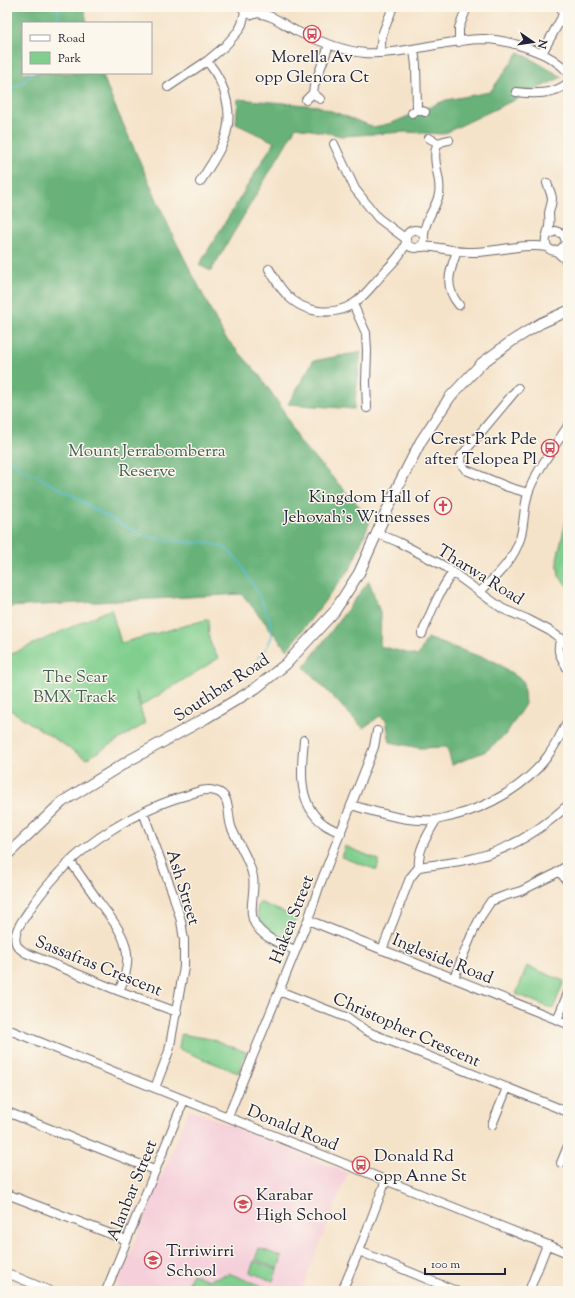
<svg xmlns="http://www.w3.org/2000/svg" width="575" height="1298" viewBox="0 0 575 1298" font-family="'Sorts Mill Goudy',serif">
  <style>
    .built { fill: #f5cfda }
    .green { fill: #81cf8e; stroke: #527864 }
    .forest { fill: #68b279; stroke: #456a5a }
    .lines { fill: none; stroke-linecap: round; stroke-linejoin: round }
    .stream { stroke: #56bcd4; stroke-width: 1.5 }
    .minor-casing { stroke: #6c666d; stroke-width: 10 }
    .major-casing { stroke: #6c666d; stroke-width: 12 }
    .minor { stroke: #fff; stroke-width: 8 }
    .major { stroke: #fff; stroke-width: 10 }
    .labels { text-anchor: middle; stroke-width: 3; stroke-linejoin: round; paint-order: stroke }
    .poi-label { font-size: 17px; fill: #22223b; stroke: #fbf7ec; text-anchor: start }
    .park-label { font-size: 17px; fill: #435f58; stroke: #fbf7ec }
    .street-label { font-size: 17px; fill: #22223b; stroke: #fbf7ec }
  </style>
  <rect width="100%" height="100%" fill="#fbf7ec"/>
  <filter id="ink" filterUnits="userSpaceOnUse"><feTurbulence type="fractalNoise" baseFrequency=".025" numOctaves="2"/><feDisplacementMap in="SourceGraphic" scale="8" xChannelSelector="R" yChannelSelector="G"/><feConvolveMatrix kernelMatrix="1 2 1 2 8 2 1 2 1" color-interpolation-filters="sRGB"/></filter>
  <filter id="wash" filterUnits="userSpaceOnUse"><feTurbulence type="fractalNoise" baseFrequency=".012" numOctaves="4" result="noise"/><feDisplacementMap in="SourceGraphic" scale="16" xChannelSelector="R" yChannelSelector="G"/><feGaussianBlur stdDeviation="0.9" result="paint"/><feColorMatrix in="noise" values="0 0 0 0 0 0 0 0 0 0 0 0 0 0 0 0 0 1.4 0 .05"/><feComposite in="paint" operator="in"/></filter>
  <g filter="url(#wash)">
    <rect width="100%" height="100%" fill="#f5e3c9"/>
    <path class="built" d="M 189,1109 L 348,1173 L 301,1291 L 115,1291 Z"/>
    <path class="green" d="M 568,513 L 568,587 L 559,576 L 557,559 Z
      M 111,609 L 121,643 L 209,619 C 208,638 208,642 219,658 L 141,706 L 135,689 L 145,724 L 86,759 L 7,708 L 7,656 Z
      M 345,846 L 379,860 L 377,870 L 341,857 Z
      M 259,902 L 298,918 L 289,939 C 285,941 282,938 277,936 C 264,930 253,918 259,902 Z
      M 527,966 L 564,981 L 553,1009 L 516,994 Z
      M 181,1034 L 211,1039 L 246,1052 L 238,1073 L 179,1049 Z
      M 259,1248 L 282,1257 L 278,1269 L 255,1259 Z
      M 254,1261 L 277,1270 L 273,1281 L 250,1272 Z
      M 228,1273 L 274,1291 L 186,1291 L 192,1274 L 209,1280 L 224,1275 L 227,1276 Z"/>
    <path class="forest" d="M 7,7 L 84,7 L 87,23 L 23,23 L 23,73 L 102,73 L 111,97 L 174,238 L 224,336 L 257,372 L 282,408 L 298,440 L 371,519 L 351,567 L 287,650 L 242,594 L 7,607 Z
      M 519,52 L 562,77 L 443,134 L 405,132 L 342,136 L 296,127 L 211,271 L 199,265 L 274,142 L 236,124 L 238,99 L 318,106 L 374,127 L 392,123 L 446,100 L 490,92 Z
      M 361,352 L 354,409 L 288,404 L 313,361 Z
      M 369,581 L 381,615 L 380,646 L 418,656 L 427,638 L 496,662 L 523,681 L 525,704 L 506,734 L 486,751 L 452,765 L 447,747 L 419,748 L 390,742 L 386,720 L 380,716 L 363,728 L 304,667 Z"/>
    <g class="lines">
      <path class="stream" d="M 57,23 L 59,7
        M 7,91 L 23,82 L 32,73
        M 7,460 L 13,462 L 25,471 L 35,474 L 45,481 L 69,493 L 94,509 L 139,534 L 154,538 L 166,540 L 182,541 L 195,543 L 208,542 L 227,549 L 239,561 L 258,594 L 270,619 L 272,636 L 267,647 L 258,658"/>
    </g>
  </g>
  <g filter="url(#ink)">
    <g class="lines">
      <defs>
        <path id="minor" d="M 242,7 L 245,12 L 252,15 L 258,13 L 261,7
          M 258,13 C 275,16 281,23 296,31 C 316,40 343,51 365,53 C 405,55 443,40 482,39 C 499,39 517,44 533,50 C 547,55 558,61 568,72
          M 459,42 L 459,28 L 467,7
          M 380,53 L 382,35 L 393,7
          M 542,53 L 561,19 L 563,13 L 561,7
          M 168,87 L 207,61 L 225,46 L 239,30 L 242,24 L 245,12
          M 516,92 C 533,94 554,95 568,83
          M 320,99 L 313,93 L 314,86 L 329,45
          M 306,100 L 313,93
          M 417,109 L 425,112
          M 412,113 L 417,109 L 416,65 L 414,50
          M 429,138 L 438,143
          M 334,144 L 355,189 L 378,218 L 406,239
          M 200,182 C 216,156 234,135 227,102 C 224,86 217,73 207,61
          M 547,183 C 548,187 551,192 552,198 C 552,203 550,208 549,213 C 549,217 550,221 549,226 C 549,232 544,238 546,244 C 550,256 564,250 566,241 L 563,234 L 555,231 L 548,235
          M406 239a9 9 0 1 1 18 0a9 9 0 1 1-18 0Z
          M 424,235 C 424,220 436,209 439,194 C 442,179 432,164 436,148 C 438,142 443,141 449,140
          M 421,247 C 432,245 441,249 452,250 C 459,252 466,252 473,252 C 498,252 522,243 547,247
          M 457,251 C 450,271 443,286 459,305
          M 556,251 L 568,262
          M 269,269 C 274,277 279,287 286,294 C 303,313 332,317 353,304 C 363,298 371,287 379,278 C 388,267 402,256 406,242
          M 353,304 L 366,333 L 367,351 L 366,382 L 367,408
          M 518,388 L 461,456 C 460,463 462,465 466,470 L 508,487 L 528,493
          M 377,533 L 398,542 L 444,566 L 489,599 L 503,609 L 527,619 L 550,631 L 568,644
          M 480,592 C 496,576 513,561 520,539 C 525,523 523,504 530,488 C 538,468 556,444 568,426
          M 422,634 C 431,612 439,591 453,572
          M 561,638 C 555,654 562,656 568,670
          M 304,740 C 301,768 297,805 324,824 C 329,828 335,830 341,833
          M 351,805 C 379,813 406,822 435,820 C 441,819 447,817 453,816 C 488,807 525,787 547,757 C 555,746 562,733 568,720
          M 143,812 L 173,894 L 181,921 L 184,940 L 184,967 L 169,1051 L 155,1088
          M 70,861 C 80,875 89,888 99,902 C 122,932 138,952 119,991
          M 419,867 C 438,864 456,863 474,858 C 509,850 542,829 568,805
          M 559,871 L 568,882
          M 308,920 L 568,1024
          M 382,950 L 410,878 L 419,867 C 417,851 428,834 436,820
          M 454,978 L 472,934 L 481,916 L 491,901 L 504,896 L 521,891 L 553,875 L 568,865
          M 279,991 L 348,1018 L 365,1030 L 373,1034 L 568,1112
          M 177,1012 L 119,991 L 26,953 C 22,950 17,948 16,943 C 13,933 21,923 26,915 C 48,881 77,851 111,830 C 135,815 161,802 188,795 C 197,792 206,788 215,791 C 220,792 224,795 226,800 C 230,809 228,820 232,829 C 239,845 250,860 253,877 C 256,893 246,913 257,927 C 266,939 281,944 295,950
          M 557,1020 L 568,993
          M 7,1029 L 568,1253
          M 7,1112 L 154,1170
          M 228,1117 L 308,920 L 319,887 L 374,747 L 377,731
          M 492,1125 L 507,1088
          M 561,1163 L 568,1146
          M 7,1194 L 126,1240
          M 359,1251 L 456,1291
          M 7,1273 L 50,1291
          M 106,1291 L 184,1100
          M 342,1291 L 359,1251 L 386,1180
          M 529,1291 L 547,1245"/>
        <path id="major" d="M 7,855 L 62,802 L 130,760 L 206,718 L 256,688 L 286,664 L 334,612 L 359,573 L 398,486 L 421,441 L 450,397 L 482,363 L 512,341 L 541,323 L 568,311"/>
      </defs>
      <use href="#minor" class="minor-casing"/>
      <use href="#major" class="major-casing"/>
      <use href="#minor" class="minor"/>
      <use href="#major" class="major"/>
    </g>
  </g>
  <defs>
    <symbol id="bus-ring" viewBox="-11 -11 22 22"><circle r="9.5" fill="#fbf7ec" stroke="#d1495b" stroke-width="1.5"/><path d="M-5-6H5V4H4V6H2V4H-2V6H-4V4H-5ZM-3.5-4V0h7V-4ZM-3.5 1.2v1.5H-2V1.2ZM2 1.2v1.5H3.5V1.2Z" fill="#d1495b"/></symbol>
    <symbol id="church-ring" viewBox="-11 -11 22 22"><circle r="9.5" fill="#fbf7ec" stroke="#d1495b" stroke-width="1.5"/><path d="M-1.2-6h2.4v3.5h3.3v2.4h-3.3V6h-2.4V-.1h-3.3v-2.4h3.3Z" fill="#d1495b"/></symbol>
    <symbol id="school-ring" viewBox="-11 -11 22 22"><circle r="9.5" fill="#fbf7ec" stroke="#d1495b" stroke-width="1.5"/><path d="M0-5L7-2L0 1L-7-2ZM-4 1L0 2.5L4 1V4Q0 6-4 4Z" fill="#d1495b"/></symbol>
  </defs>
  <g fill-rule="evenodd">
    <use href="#bus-ring" x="302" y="24" width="20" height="20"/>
    <use href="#bus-ring" x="540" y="438" width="20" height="20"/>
    <use href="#church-ring" x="433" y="496" width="20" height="20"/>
    <use href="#bus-ring" x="351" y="1155" width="20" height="20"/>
    <use href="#school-ring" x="233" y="1194" width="20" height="20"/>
    <use href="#school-ring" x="143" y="1250" width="20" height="20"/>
  </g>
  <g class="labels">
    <g class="poi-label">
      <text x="312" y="62" text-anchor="middle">Morella Av<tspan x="312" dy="20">opp Glenora Ct</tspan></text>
      <text x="537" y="444" text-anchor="end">Crest Park Pde<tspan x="537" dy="20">after Telopea Pl</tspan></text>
      <text x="430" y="502" text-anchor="end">Kingdom Hall of<tspan x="430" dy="20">Jehovah's Witnesses</tspan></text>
      <text x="374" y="1161">Donald Rd<tspan x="374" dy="20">opp Anne St</tspan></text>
      <text x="256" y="1200">Karabar<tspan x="256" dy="20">High School</tspan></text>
      <text x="166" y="1256">Tirriwirri<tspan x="166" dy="20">School</tspan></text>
    </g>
    <g class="park-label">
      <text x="147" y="456">Mount Jerrabomberra<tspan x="147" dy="20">Reserve</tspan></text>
      <text x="75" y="682">The Scar<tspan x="75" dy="20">BMX Track</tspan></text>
    </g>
    <g class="street-label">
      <text transform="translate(481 574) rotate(32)" y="6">Tharwa Road</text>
      <text transform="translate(221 687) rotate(-33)" y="6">Southbar Road</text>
      <text transform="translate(184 887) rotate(73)" y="6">Ash Street</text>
      <text transform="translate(291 919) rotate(-69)" y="6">Hakea Street</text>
      <text transform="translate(443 958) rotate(22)" y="6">Ingleside Road</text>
      <text transform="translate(99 965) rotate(22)" y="6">Sassafras Crescent</text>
      <text transform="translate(407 1029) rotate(24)" y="6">Christopher Crescent</text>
      <text transform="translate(293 1127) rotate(22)" y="6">Donald Road</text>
      <text transform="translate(131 1190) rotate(-68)" y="6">Alanbar Street</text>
    </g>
  </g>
  <rect width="575" height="1298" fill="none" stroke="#fbf7ec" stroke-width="24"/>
  <rect x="22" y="22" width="130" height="52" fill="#fbf7ec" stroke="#a4a2a5"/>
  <rect x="30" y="35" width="20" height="6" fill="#ffffff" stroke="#a4a2a5"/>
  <text x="58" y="42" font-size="12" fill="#22223b">Road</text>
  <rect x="30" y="52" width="20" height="12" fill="#81cf8e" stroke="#a4a2a5"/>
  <text x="58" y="62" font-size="12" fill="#22223b">Park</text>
  <g transform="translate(533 42) rotate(103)" stroke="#fbf7ec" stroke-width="3" paint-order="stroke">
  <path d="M0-3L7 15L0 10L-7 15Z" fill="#22223b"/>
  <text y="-6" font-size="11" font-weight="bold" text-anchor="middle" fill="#22223b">N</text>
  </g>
  <path d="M425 1268v6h80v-6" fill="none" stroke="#22223b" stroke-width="2"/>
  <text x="431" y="1268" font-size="12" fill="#22223b" stroke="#fbf7ec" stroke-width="3" paint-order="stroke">100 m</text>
</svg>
